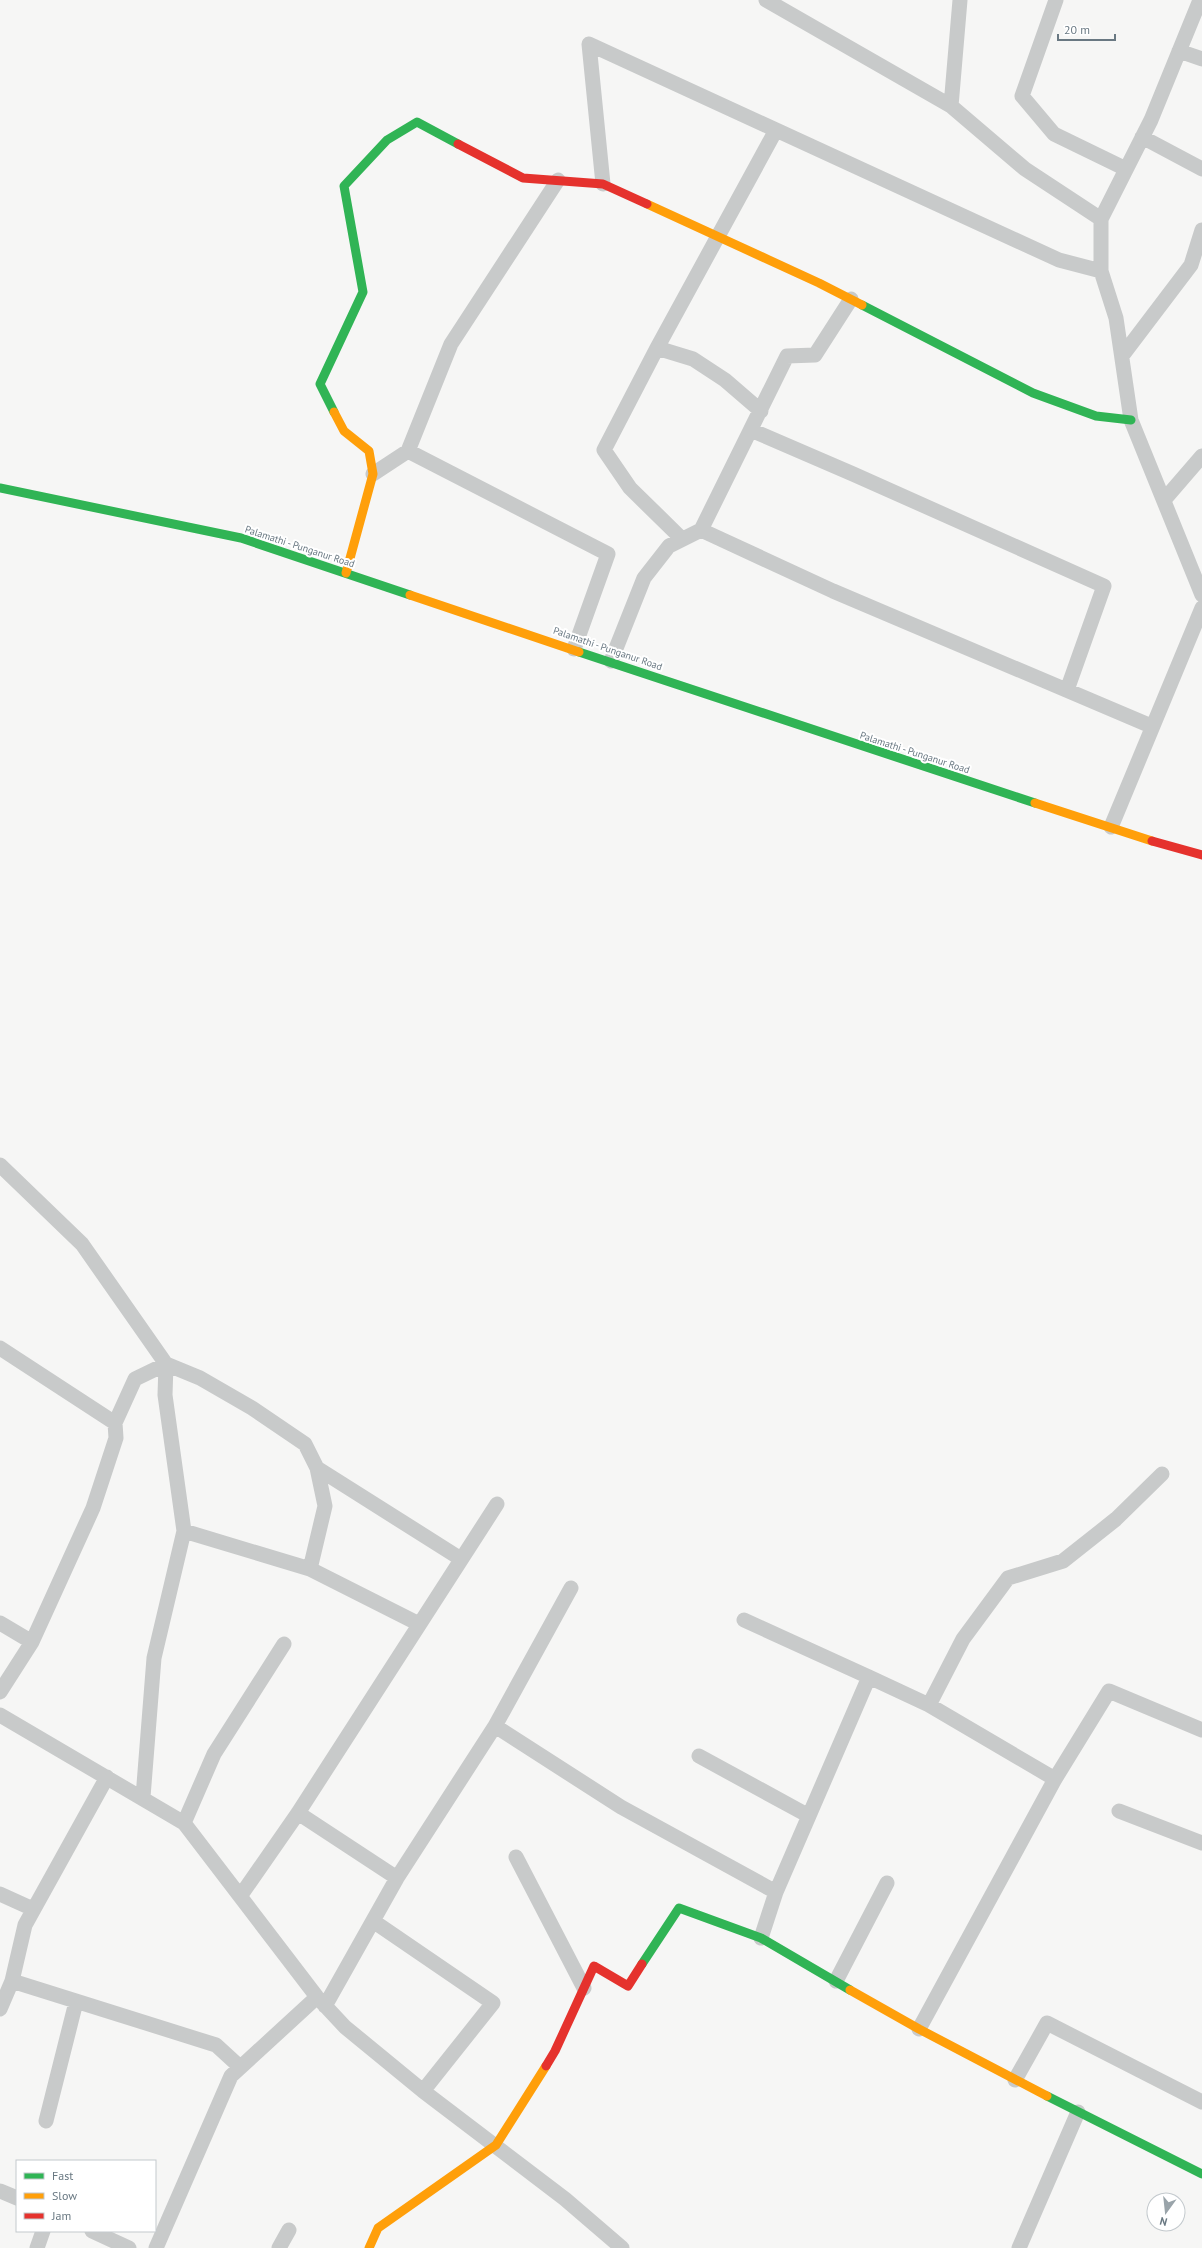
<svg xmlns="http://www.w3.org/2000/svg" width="1202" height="2248" viewBox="0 0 1202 2248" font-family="'PT Sans',sans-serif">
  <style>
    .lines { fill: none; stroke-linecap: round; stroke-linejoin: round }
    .street { stroke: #c8caca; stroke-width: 15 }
    .fast { stroke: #30b455; stroke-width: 9 }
    .slow { stroke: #ff9f0a; stroke-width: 9 }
    .jam { stroke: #e5322d; stroke-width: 9 }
    .labels { text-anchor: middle; stroke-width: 4; stroke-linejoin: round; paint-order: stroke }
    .street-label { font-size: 10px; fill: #697882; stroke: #fff }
  </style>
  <rect width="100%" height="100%" fill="#f6f6f5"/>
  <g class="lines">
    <path class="street" d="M 766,0 L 951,106 L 1025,169 L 1101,219
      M 1056,0 L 1022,96 L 1054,134 L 1126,169
      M 1200,0 L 1151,120 L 1101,219 L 1101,271 L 1116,318 L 1131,420 L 1202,595
      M 1179,51 L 1202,59
      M 951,106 L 960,0
      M 1142,137 L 1202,169
      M 603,184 L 589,44 L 1059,260 L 1101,271
      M 657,348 L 693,359 L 725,380 L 761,411
      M 1122,356 L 1191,265 L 1202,230
      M 751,430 L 853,474 L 1104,586 L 1067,690
      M 408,451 L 451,344 L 558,180
      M 373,474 L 408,451 L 608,554 L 574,649
      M 1164,500 L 1202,456
      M 701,530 L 833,591 L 1151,726
      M 682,539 L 630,488 L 604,450 L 657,348 L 776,130
      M 611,661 L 644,578 L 669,546 L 701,530 L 787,356 L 815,355 L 851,299
      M 1111,827 L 1202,608
      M 0,1165 L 82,1244 L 166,1364 L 200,1378 L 252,1408 L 305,1444 L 317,1468 L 325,1506 L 310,1569
      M 0,1348 L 115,1423
      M 317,1468 L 461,1559
      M 744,1620 L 869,1677
      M 0,1623 L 32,1642
      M 0,1692 L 32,1642 L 93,1508 L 116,1438 L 115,1423 L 135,1379 L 166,1364 L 165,1395 L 184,1531
      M 929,1705 L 963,1639 L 1008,1578 L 1063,1561 L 1116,1519 L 1162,1474
      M 0,1715 L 184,1823 L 317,1997 L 345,2027 L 423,2091 L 565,2199 L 622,2248
      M 495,1726 L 571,1588
      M 699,1756 L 809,1816
      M 1055,1779 L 1109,1691 L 1202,1730
      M 143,1797 L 154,1658 L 184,1531 L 310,1569 L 419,1624
      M 1119,1811 L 1202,1843
      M 298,1813 L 397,1878
      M 184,1823 L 214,1754 L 284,1644
      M 516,1857 L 584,1988
      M 0,1894 L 33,1909
      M 241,1895 L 298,1813 L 497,1504
      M 373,1921 L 493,2003 L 423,2091
      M 761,1938 L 776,1892 L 869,1677 L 929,1705 L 1055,1779 L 919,2029
      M 12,1981 L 216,2045 L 240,2067
      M 836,1981 L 887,1883
      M 325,2006 L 397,1878 L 495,1726 L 621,1807 L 776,1892
      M 0,2009 L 12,1981 L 25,1925 L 107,1777
      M 1015,2080 L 1047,2023 L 1202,2102
      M 46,2121 L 76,2002
      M 0,2191 L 17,2198
      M 92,2231 L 129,2248
      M 37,2248 L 43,2231
      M 156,2248 L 231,2076 L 317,1997
      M 279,2248 L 289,2230
      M 1019,2248 L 1078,2112"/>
    <path class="fast" d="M 862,305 L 1033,393 L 1096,416 L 1131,420
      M 334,412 L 320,384 L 363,292 L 344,186 L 387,140 L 417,122 L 458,144
      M 0,488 L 241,538 L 410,595
      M 579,652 L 1035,803
      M 642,1964 L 679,1908 L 761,1938 L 850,1990
      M 1047,2096 L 1202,2174"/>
    <path class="slow" d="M 647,204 L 819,283 L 862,305
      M 334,412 L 344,431 L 369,451 L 373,474 L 346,573
      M 410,595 L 579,652
      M 1035,803 L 1152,841
      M 850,1990 L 919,2029 L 1047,2096
      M 369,2248 L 378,2228 L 496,2145 L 546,2066"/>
    <path class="jam" d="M 458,144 L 523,178 L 603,184 L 647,204
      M 1152,841 L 1202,855
      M 546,2066 L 555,2051 L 594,1966 L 628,1986 L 642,1964"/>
  </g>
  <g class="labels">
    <g class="street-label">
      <text transform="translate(300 546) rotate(18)" y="4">Palamathi - Punganur Road</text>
      <text transform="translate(608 648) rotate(19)" y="4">Palamathi - Punganur Road</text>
      <text transform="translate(915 752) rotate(18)" y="4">Palamathi - Punganur Road</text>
    </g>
  </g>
  <rect x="16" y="2160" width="140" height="72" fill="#ffffff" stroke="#c3c9cd"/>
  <rect x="24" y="2173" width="20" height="6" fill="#30b455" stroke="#c3c9cd"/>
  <text x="52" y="2180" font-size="12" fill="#697882">Fast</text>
  <rect x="24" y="2193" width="20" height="6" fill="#ff9f0a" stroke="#c3c9cd"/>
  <text x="52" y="2200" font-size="12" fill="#697882">Slow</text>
  <rect x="24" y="2213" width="20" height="6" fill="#e5322d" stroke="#c3c9cd"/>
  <text x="52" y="2220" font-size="12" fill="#697882">Jam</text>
  <g transform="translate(1166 2212) rotate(195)"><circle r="19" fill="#ffffff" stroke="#c3c9cd"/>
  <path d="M0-3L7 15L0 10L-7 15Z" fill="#9aa4aa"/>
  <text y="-6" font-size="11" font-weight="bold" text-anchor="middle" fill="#697882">N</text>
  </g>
  <path d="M1058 34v6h57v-6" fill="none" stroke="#697882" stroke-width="2"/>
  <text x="1064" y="34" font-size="12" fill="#697882" stroke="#ffffff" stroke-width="3" paint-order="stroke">20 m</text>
</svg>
